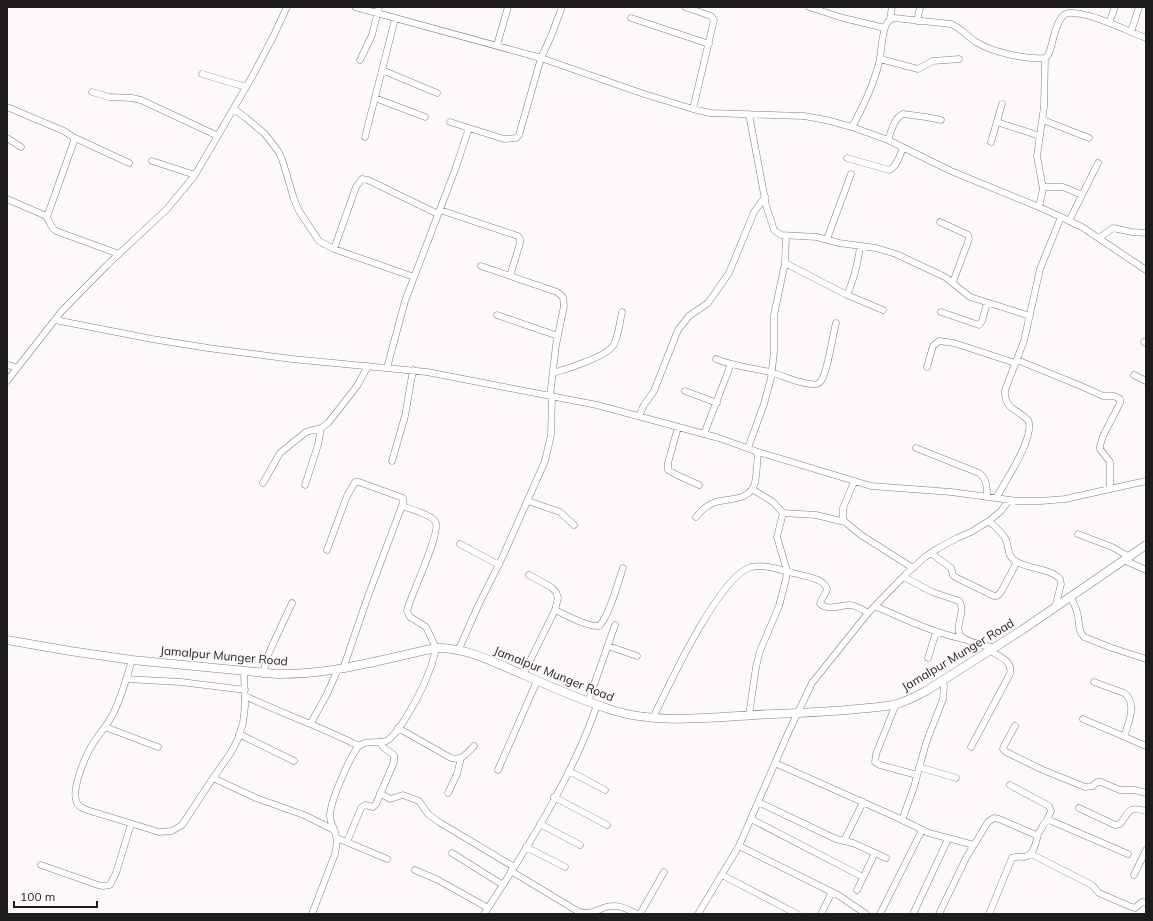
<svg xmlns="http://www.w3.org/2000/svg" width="1153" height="921" viewBox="0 0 1153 921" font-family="Mulish,sans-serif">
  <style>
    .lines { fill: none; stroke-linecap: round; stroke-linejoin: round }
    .street-casing { stroke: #817e7f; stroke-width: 7 }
    .secondary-casing { stroke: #817e7f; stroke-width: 9 }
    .street { stroke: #fff; stroke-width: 6 }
    .secondary { stroke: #fff; stroke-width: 8 }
    .labels { text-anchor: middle; stroke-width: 3; stroke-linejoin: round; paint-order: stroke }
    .street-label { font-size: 12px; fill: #1d1b1c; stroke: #fdf9fb }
  </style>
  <rect width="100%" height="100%" fill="#fdf9fb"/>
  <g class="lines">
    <defs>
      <path id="street" d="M 355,7 L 541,58 L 644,94 L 693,109 L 710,113 L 804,116 L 826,120 L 852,127 L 888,140 L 951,171 L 1039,207 L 1061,217 L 1082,227 L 1146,270
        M 685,7 L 711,16 L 714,20 L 693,109
        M 809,7 L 843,18 L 885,28
        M 631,18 L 709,44
        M 890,19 L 892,7
        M 917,21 L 920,7
        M 1109,23 L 1115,7
        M 1131,32 L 1139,7
        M 497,45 L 508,7
        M 880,59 L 918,69 L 933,61 L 959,59
        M 360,60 L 372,35 L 379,7
        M 382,70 L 437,93
        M 202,74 L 246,87
        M 92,92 L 109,97 L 132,98 L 141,100 L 218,136
        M 375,98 L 425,117
        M 7,107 L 64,131 L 73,137 L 74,141 L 47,217
        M 234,109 L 246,118 L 265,134 L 278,151 L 282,159 L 294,199 L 299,211 L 319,241 L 334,249 L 414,277
        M 749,114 L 766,205 L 774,230 L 781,235 L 817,237 L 839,243 L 876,248 L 896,254 L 945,277 L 970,297 L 1030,316
        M 1043,120 L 1089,138
        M 450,122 L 504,139 L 516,138 L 519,135 L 541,58 L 552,34 L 562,7
        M 997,122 L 1040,136
        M 852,127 C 863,107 873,86 879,63 C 882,52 881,33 887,23 C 889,20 891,19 894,18 L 951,24 C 961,28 967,36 976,42 C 992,52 1026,60 1045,58 L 1048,55 C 1054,43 1053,28 1062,17 C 1064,14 1069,12 1073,13 C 1091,13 1128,31 1146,38
        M 73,137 L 129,163
        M 365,137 L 395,19
        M 7,138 L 21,147
        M 888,140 C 891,132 894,118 903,114 L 926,117 L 941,120
        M 991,142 L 1002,104
        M 847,158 L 889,170 C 897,167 900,155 903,148
        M 152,161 L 195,175
        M 1043,187 L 1063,187 L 1082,195
        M 7,199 L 44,215 C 51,219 49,227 56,231 L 119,254
        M 1039,207 L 1043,189 L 1037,156 L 1044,107 L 1045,58
        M 440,210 L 518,236 L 520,239 L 520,243 L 510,276
        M 1069,221 L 1098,163
        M 940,222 L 964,233 L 968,235 L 969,239 L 953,282
        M 1099,238 L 1113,228 L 1132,232 L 1146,233
        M 827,239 L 851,174
        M 334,249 L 356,187 L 362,179 L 368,180 L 438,214
        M 785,263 L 847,295 L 883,310
        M 481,266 L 557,292 L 563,297 L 564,306 L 556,345 L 550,396
        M 847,295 C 854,279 858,264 860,246
        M 941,312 L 979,325 L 982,321 L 987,303
        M 497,315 L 558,336
        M 55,320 L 152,339 L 208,348 L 292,359 L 427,372 L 597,405 L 719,438 L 758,452 L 871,486 L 951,492 L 1018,501 L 1041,501 L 1065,499 L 1146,481
        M 1144,342 L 1146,343
        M 716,359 C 733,366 752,368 770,372 C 784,376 797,383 811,384 C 814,385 818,384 820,382 C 827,376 833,334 836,323
        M 1017,360 L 1081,386 L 1103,396 L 1114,396 L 1120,399 L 1120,403 L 1103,436 L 1100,446 L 1100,449 L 1110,462 L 1110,488
        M 7,365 L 16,367
        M 927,367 L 933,346 L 939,341 L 954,343 L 1015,363
        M 387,368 L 405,301 L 455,170 L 469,128
        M 553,373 C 567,369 605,357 613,346 C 618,339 620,321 622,312
        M 1134,375 L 1146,381
        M 7,381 L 61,312 L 107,265 L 167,209 L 195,175 L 253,75 L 273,37 L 287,7
        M 685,391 L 717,403
        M 639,416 L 644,405 L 654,391 L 678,330 L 689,316 L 708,303 L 729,273 L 754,212 L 765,197
        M 678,427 L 668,463 L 668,470 L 677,475 L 699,485
        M 704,434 L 731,364
        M 748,448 L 764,404 L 771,378 L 774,352 L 774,315 L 785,263 L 786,236
        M 916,448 L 979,473 C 987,479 987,487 987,497
        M 392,461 L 405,416 L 413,370
        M 854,482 L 843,508 L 843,518 L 845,522 L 861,535 L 913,568
        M 263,483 L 280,453 L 306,432 L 321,428 L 328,423 L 357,386 L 368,366
        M 305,485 L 318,445 L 321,428
        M 996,498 C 1005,482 1036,436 1028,420 C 1017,409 1004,409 1005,390 L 1024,341 L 1040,269 L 1061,217
        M 528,501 L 560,512 L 574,525
        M 783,513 L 816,515 L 845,522
        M 696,517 C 701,511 706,506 713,503 C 727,497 749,503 755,483 C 757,473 757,462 758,452
        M 989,521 C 995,527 1003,533 1006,540 C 1009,547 1007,555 1014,560 C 1027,570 1049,567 1060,579 L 1061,584 L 1055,608
        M 1078,534 L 1112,547 L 1128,556
        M 460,544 L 499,565
        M 327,550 L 347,496 L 355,482 L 359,482 L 403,498 L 403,503 L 367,599 L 343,669
        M 931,553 L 951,568 L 953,575 L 955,577 L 994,596 L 997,596 L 1001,592 L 1017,562
        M 1124,560 L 1146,570
        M 904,577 L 932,592 L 959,601 C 967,612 952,629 962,637 C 970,644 985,645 995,648
        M 1070,597 C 1073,602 1076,607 1077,612 C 1080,621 1077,630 1084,637 L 1112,648 L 1146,659
        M 875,606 C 904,619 932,632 963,639
        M 555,610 C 566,615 587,627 599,626 C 609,617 618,582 623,568
        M 608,646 L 637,656
        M 459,649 L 478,606 L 503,556 L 545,461 L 551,435 L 552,397
        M 928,658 L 936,632
        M 132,660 C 127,677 122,695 114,712 C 109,723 101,732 94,742 C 86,754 72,787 76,800 C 77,806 82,808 87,810 L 159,832 L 172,831 L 182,825 L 211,781 L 230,754 L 238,739 L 243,723 L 245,706 L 244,671
        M 263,674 L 267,657 L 292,603
        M 523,675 L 555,610 L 558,598 L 556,592 L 551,587 L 529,575
        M 126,679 L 181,682 L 245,690
        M 1094,682 L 1124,693 C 1138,703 1128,724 1124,737
        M 245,696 C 283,714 322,727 359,746
        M 588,702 L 615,625
        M 896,704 L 876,754 L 875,762 L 880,765 L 917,775
        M 749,715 L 756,667 L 760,651 L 779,606 L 786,579 L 787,571 L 777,537 L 783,513 L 773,502 L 752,489
        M 653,718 C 668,687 719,576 751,567 C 764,564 781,570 793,573 C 803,576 824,578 827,589 C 826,595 821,598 820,604 C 829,611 840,605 850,605 C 857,606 862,609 868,613
        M 1083,719 L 1146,746
        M 311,723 L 327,694 L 338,669
        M 1015,726 L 1004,746 L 1003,749 L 1006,752 L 1043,770 L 1085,787 L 1093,786 L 1097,782 L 1101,782 L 1120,790 L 1135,790 L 1146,793
        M 105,727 L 158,747
        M 398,728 L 451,758 C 462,761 467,753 474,746
        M 239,734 L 294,761
        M 971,747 L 1010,674 C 1013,661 1000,657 991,651
        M 775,763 L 896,817 L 929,833 L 974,845
        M 919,767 L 956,778
        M 498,770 L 537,681
        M 569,771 L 605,790
        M 213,778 L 256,798 L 304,815 L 334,830
        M 1010,785 L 1049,806 L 1051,811 L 1047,820
        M 380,793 L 390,799 L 403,795 L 419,801 L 428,814 L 439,822 L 514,867
        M 448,793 L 457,774 L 461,758
        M 554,797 L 607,825
        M 758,802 L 836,839 L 853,843 L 886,858
        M 1079,808 L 1115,825 L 1120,824 C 1130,811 1128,806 1146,811
        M 751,819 L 863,877
        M 902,820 L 914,787 L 926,743 L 943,699 L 944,686 L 942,681
        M 540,824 L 580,845
        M 337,838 L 387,859
        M 844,841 L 863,802
        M 347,842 L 361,808 L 365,805 L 373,807 L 376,804 L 394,762 L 394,755 L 384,748 L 380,742
        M 739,846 L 838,895 L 866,914
        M 526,847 L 565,867
        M 452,853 L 503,885
        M 1031,854 L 1092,885 L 1099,893 L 1129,906 L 1135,908 L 1142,902 L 1146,903
        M 41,865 L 98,885 L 103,886 L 110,885 L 116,873 L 131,824
        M 415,870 L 438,880 L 488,908
        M 511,871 L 579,912 C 595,916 600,906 613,906 C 621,905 630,910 637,914
        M 722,875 L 797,914
        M 1134,875 L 1146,850
        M 857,890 L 875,853
        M 312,914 L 335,854 C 336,848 338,842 336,836 C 335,829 330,823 330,816 C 330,801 349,760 357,748 C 365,738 377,745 386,741 C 399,735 423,689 428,674 C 432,666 434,657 436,648 L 426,627 L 410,617 L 407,611 C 410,596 443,530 435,521 C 430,514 410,509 402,506
        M 484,914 C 526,850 572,778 597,705
        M 640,914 L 664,872
        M 698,914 L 739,846 L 789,731 L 812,683 L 868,613 L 906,574 L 925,557 L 937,549 L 957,538 L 971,532 L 989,521 L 1001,511 L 1009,500
        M 821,914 L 832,892
        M 880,914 L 922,830
        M 913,914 L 948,839
        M 939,914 L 966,858 L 988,822 L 994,818 L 999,819 L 1036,835 C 1042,832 1042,822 1049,820 L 1128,854
        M 989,914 L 1012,858 C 1016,856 1019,857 1024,857 C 1034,856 1036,842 1038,834"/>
      <path id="secondary" d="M 7,640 L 70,651 L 132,660 L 277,674 C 332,675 383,659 436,648 C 466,647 495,663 522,674 C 551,687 579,699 609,709 C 657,726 721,716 772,714 C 800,713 828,712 857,709 C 869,708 881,707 893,705 C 905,702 915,697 926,691 L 1022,630 L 1146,545"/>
    </defs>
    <use href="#street" class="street-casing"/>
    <use href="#secondary" class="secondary-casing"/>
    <use href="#street" class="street"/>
    <use href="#secondary" class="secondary"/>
  </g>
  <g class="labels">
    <g class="street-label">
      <text transform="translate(958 655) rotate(-31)" y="4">Jamalpur Munger Road</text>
      <text transform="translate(224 656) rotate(5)" y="4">Jamalpur Munger Road</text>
      <text transform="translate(554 674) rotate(22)" y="4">Jamalpur Munger Road</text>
    </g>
  </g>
  <rect width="1153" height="921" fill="none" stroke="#1d1b1c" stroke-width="16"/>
  <path d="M14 901v6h83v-6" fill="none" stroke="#1d1b1c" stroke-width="2"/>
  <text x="20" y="901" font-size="12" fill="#1d1b1c" stroke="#fdf9fb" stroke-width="3" paint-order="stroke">100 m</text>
</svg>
